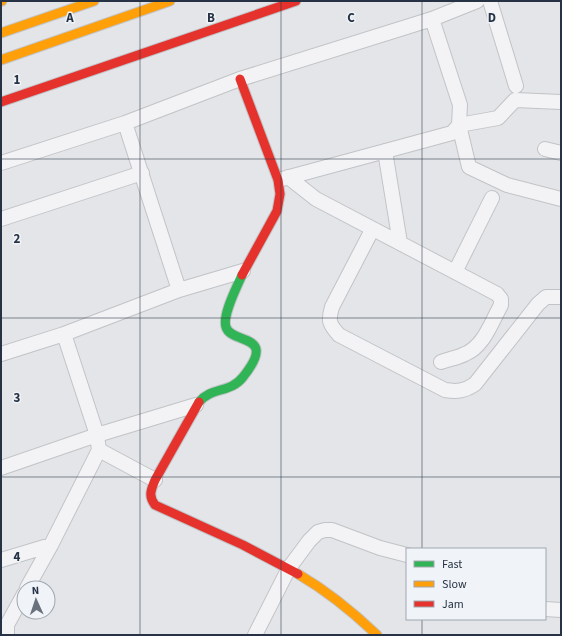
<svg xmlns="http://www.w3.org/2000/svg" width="562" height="636" viewBox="0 0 562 636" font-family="'Source Sans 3',sans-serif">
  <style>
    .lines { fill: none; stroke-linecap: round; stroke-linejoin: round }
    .street-casing { stroke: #c1c3c6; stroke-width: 16 }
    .fast-casing { stroke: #c1c3c6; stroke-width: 11 }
    .slow-casing { stroke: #c1c3c6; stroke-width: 11 }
    .jam-casing { stroke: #c1c3c6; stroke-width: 11 }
    .street { stroke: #f3f3f5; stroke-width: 14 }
    .fast { stroke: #30b455; stroke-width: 9 }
    .slow { stroke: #ff9f0a; stroke-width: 9 }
    .jam { stroke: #e5322d; stroke-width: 9 }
    .grid { fill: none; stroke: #273344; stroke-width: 1; stroke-opacity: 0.55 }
    .grid-label { font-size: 13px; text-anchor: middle; font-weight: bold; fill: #273344; stroke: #f0f4f8; stroke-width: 3; stroke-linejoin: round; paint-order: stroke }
  </style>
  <rect width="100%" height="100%" fill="#e3e5e8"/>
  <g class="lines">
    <defs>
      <path id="street" d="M 490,1 L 516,86
        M 561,102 L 515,100 L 498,118 L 459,125 L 469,167 L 507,185 L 561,199
        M 125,123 L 179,290
        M 545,149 L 561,153
        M 385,151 L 400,243
        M 1,163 L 125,123 L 240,79 L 432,19 L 477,1
        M 288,177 L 316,199 L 497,294 L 501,299 L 501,305 C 491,323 484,346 465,354 C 457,358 449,359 441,362
        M 282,179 L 452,133 L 459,125 L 460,105 L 432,19
        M 1,219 L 142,173
        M 372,230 L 332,307 C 328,321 329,324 339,335 L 445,390 C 457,392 465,391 475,384 L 538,304 L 546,297 L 561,297
        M 455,272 L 492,198
        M 1,354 L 64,334 L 179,290 L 243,271
        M 99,450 L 155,480
        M 1,468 L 97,435 L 196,405
        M 1,560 L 51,545
        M 27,588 L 51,545 L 99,450 L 97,435 L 64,334
        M 545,609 L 561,610
        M 7,635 L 7,625 L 24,594
        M 255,635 L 289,568 L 309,541 L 318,532 L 325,530 L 332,530 L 380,548 L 407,555"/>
      <path id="fast" d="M 199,402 C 211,387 231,393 243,377 C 279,332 231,345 226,327 C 222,315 237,287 242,275"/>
      <path id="slow" d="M 1,1 L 2,1
        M 1,33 L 94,1
        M 1,60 L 170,1
        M 298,574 C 327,591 353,612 377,635"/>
      <path id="jam" d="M 240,79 L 278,180 L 280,194 L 277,211 L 242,275
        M 1,102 L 296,1
        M 199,402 L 155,480 C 151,490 148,496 155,505 L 243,545 L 298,574"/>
    </defs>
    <use href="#street" class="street-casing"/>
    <use href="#fast" class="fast-casing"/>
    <use href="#slow" class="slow-casing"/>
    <use href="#jam" class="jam-casing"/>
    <use href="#street" class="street"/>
    <use href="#fast" class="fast"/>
    <use href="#slow" class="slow"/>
    <use href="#jam" class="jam"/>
  </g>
  <path class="grid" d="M 140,1 L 140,635M 281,1 L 281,635M 422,1 L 422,549M 1,159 L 561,159M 1,318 L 561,318M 1,477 L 561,477M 422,619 L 422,635"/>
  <g class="grid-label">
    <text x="70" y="22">A</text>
    <text x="211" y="22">B</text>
    <text x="351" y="22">C</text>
    <text x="492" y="22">D</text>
    <text x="17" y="84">1</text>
    <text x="17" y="243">2</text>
    <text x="17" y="402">3</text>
    <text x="17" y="561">4</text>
  </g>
  <rect width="562" height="636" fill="none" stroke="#273344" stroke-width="4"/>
  <rect x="406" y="548" width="140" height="72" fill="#f0f4f8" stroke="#a0a7b0"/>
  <rect x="414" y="561" width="20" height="6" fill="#30b455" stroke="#a0a7b0"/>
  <text x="442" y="568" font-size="12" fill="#273344">Fast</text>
  <rect x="414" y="581" width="20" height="6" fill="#ff9f0a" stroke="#a0a7b0"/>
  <text x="442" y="588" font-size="12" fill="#273344">Slow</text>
  <rect x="414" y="601" width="20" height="6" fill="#e5322d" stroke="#a0a7b0"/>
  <text x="442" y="608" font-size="12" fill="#273344">Jam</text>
  <g transform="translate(36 600) rotate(357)"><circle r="19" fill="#f0f4f8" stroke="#a0a7b0"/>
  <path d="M0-3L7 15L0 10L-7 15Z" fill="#69717d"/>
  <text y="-6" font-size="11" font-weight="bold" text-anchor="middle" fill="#273344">N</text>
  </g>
</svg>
